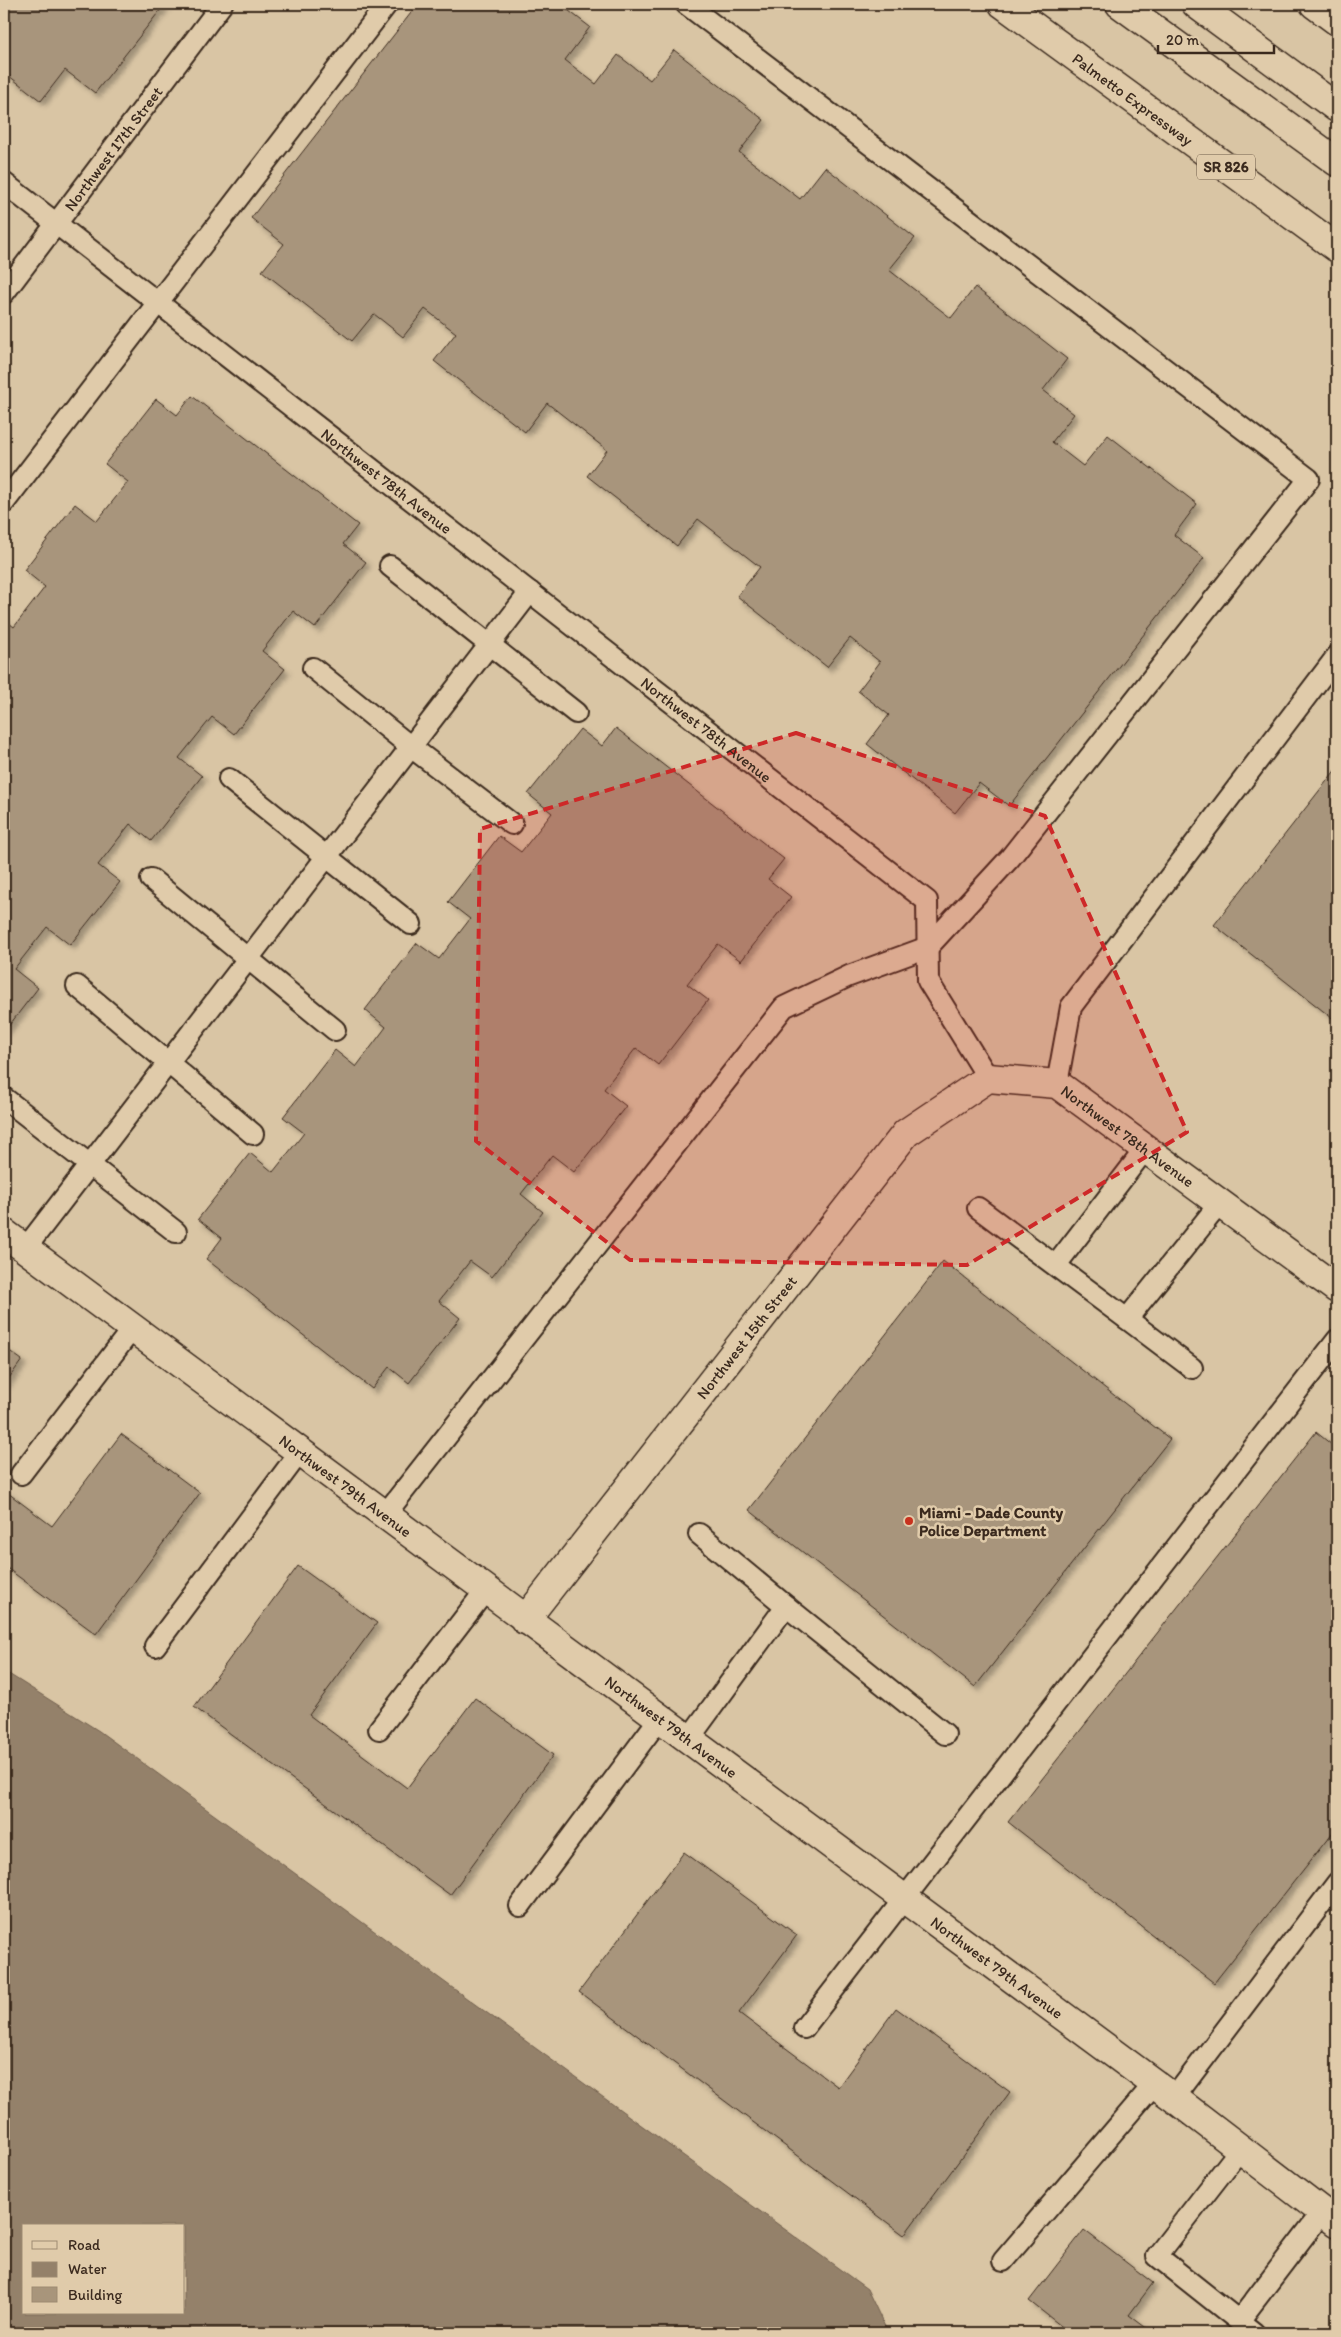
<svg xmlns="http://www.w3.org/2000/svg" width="1341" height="2337" viewBox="0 0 1341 2337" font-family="Itim,sans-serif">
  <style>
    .water { fill: #94816a; stroke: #705e4c; fill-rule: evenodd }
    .building { fill: #a8957b; stroke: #3b2a1e; filter: url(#shadow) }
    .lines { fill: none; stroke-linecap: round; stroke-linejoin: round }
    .lane-casing { stroke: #3b2a1e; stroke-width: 24 }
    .street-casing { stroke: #3b2a1e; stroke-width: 31 }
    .highway-casing { stroke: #3b2a1e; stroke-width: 31 }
    .lane { stroke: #e0cbaa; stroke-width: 20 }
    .street { stroke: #e0cbaa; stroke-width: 28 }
    .highway { stroke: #e0cbaa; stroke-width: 28 }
    .marked { fill: #ce2828; fill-opacity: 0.2; stroke: #ce2828; stroke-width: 4; stroke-dasharray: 10 6; stroke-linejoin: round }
    .poi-dot { fill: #c8321e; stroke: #e0cbaa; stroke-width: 2 }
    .labels { text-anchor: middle; stroke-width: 5; stroke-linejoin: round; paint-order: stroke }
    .shield { fill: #e0cbaa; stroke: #6c5a48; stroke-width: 1 }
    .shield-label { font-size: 15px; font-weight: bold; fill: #3b2a1e }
    .street-label { font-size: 16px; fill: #3b2a1e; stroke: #e0cbaa }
    .poi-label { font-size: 16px; font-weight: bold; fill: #3b2a1e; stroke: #e0cbaa; text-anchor: start }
  </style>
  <defs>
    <filter id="shadow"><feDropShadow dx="4.5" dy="4.5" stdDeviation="2.5" flood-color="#0004"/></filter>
  </defs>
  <rect width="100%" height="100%" fill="#d9c5a4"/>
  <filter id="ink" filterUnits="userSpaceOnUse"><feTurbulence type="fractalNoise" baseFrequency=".02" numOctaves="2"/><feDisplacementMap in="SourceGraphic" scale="10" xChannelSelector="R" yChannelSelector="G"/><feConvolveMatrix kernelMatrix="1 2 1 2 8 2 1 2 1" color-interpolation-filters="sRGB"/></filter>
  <g filter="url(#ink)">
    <path class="water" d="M 4,1671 L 99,1731 L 867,2289 L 888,2333 L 4,2333 ZM 24,2226 L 184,2226 L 184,2313 L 24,2313 Z"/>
    <path class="building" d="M 4,4 L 165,4 L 95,93 L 65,70 L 41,101 L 4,72 Z
      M 418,4 L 560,4 L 590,27 L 565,60 L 596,84 L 618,55 L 650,80 L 674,50 L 764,120 L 739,152 L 800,199 L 825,167 L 915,238 L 889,270 L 951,318 L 975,287 L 1067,359 L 1043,390 L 1074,414 L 1052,442 L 1083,466 L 1108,435 L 1197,504 L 1174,535 L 1204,558 L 1009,806 L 979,783 L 955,813 L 867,744 L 889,715 L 858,691 L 880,662 L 850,638 L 827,667 L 737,596 L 760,567 L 698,519 L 677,546 L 587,476 L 607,450 L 547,403 L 525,432 L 434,361 L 456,333 L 425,309 L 403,337 L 374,314 L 352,341 L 262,271 L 284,244 L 251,218 Z
      M 192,396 L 358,525 L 343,544 L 366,562 L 315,628 L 293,611 L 262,651 L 285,669 L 234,734 L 212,717 L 179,758 L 202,776 L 151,841 L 130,824 L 98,865 L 120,882 L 70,945 L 47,927 L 14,969 L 38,988 L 4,1032 L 4,619 L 14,627 L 45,587 L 24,570 L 75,504 L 97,521 L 128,482 L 105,464 L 156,399 L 177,415 Z
      M 616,728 L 784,859 L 768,879 L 791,897 L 741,961 L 718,944 L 687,984 L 708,1000 L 658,1065 L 636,1048 L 604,1089 L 626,1106 L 574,1172 L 552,1155 L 521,1194 L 543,1212 L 492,1277 L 470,1261 L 439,1301 L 460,1318 L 409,1383 L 389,1367 L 372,1389 L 206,1259 L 222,1238 L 198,1219 L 250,1153 L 273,1172 L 304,1133 L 283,1117 L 335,1050 L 356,1067 L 386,1027 L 365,1010 L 417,943 L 439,959 L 470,919 L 448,902 L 499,836 L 521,852 L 552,813 L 528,794 L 580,729 L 602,746 Z
      M 1337,768 L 1337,1022 L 1214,925 Z
      M 943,1261 L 1170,1439 L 975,1687 L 749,1510 Z
      M 4,1347 L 22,1360 L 4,1385 Z
      M 1316,1432 L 1337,1449 L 1337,1827 L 1214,1983 L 1008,1822 Z
      M 121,1434 L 200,1493 L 96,1634 L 4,1566 L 4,1490 L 52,1526 Z
      M 298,1566 L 377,1623 L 309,1715 L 407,1788 L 475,1698 L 553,1755 L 450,1895 L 194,1707 Z
      M 684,1852 L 797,1935 L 739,2013 L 838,2087 L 896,2008 L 1010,2092 L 904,2235 L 579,1992 Z
      M 1084,2230 L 1153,2283 L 1129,2315 L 1153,2333 L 1070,2333 L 1029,2301 Z"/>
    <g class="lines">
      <defs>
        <g id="lane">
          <path id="s1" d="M 4,183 L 927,901 L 928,981 L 988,1078"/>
          <path id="s2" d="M 4,293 L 222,4"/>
          <path d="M 4,503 L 387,4"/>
          <path d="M 390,566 L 576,713"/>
          <path d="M 313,668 L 411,747 L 512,824"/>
          <path d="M 229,779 L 411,924"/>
          <path d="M 151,879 L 335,1030"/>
          <path d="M 77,986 L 253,1134"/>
          <path d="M 1057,1084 L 1071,1007 L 1337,656"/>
          <path d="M 4,1098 L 176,1232"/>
          <path d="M 978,1208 L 1127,1319 L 1220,1203"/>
          <path d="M 25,1249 L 530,592"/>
          <path d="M 1056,1265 L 1146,1148"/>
          <path d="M 1127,1319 L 1192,1368"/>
          <path d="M 21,1474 L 132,1329"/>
          <path d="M 384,1516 L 784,1007 L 849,976 L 928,947 L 1010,858 L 1309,479 L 686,4"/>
          <path d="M 786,1606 L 945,1734"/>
          <path d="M 155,1646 L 299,1453"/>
          <path d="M 379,1729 L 485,1591"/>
          <path d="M 688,1740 L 786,1606 L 699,1534"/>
          <path d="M 520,1906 L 659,1719"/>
          <path d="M 804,2028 L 1337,1340"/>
          <path d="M 1174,2098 L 1337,1883"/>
          <path d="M 1241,2148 L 1157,2256 L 1254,2333"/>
          <path d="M 1003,2261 L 1154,2084"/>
          <path d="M 1239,2321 L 1323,2211"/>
        </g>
        <g id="street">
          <path id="s3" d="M 4,1233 L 1174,2098 L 1337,2223"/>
          <path id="s4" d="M 525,1620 L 906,1133 L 988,1078 L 1057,1084 L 1337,1289"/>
        </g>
        <g id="highway">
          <path id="s5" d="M 1003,4 L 1337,248"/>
          <path d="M 1120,4 L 1337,162"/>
          <path d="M 1196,4 L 1337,108"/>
          <path d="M 1314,4 L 1337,21"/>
        </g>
      </defs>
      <use href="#lane" class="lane-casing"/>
      <use href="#street" class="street-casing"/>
      <use href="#highway" class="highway-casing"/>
      <use href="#lane" class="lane"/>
      <use href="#street" class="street"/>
      <use href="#highway" class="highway"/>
    </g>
  </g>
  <path class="marked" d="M 796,733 L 1045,816 L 1187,1132 L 967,1265 L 630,1260 L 476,1141 L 480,829 Z"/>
  <circle class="poi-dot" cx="909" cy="1521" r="5"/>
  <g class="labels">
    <rect class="shield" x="1197" y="154.5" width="58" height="25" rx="4"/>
    <g class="shield-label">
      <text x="1226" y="172">SR 826</text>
    </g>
    <g class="street-label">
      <text dy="6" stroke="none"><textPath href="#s5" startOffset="161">Palmetto Expressway</textPath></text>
      <text dy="6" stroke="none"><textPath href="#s2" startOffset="181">Northwest 17th Street</textPath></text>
      <text dy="6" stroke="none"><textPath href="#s1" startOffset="485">Northwest 78th Avenue</textPath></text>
      <text dy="6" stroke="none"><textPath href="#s1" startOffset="890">Northwest 78th Avenue</textPath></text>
      <text dy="6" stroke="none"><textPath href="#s4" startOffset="874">Northwest 78th Avenue</textPath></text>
      <text dy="6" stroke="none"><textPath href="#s4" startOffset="359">Northwest 15th Street</textPath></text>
      <text dy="6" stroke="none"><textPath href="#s3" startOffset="425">Northwest 79th Avenue</textPath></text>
      <text dy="6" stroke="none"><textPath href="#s3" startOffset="830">Northwest 79th Avenue</textPath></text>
      <text dy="6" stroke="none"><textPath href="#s3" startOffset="1235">Northwest 79th Avenue</textPath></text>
    </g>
    <g class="poi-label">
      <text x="919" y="1518">Miami - Dade County<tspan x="919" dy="18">Police Department</tspan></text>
    </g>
  </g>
  <rect width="1341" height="2337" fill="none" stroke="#e0cbaa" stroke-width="20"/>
  <rect x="10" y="10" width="1321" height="2317" fill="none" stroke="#3b2a1e" stroke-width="2" filter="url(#ink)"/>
  <rect x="22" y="2224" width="162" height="90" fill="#e0cbaa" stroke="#9e8b72"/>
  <rect x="32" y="2241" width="25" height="8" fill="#e0cbaa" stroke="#9e8b72"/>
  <text x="68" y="2250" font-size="15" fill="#3b2a1e">Road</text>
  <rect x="32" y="2262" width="25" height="15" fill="#94816a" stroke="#9e8b72"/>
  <text x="68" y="2274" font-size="15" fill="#3b2a1e">Water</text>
  <rect x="32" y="2287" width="25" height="15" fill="#a8957b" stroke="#9e8b72"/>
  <text x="68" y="2300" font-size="15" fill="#3b2a1e">Building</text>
  <path d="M1158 45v8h116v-8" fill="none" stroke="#3b2a1e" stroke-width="2.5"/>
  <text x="1166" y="45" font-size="15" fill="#3b2a1e" stroke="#e0cbaa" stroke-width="4" paint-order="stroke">20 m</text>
</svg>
